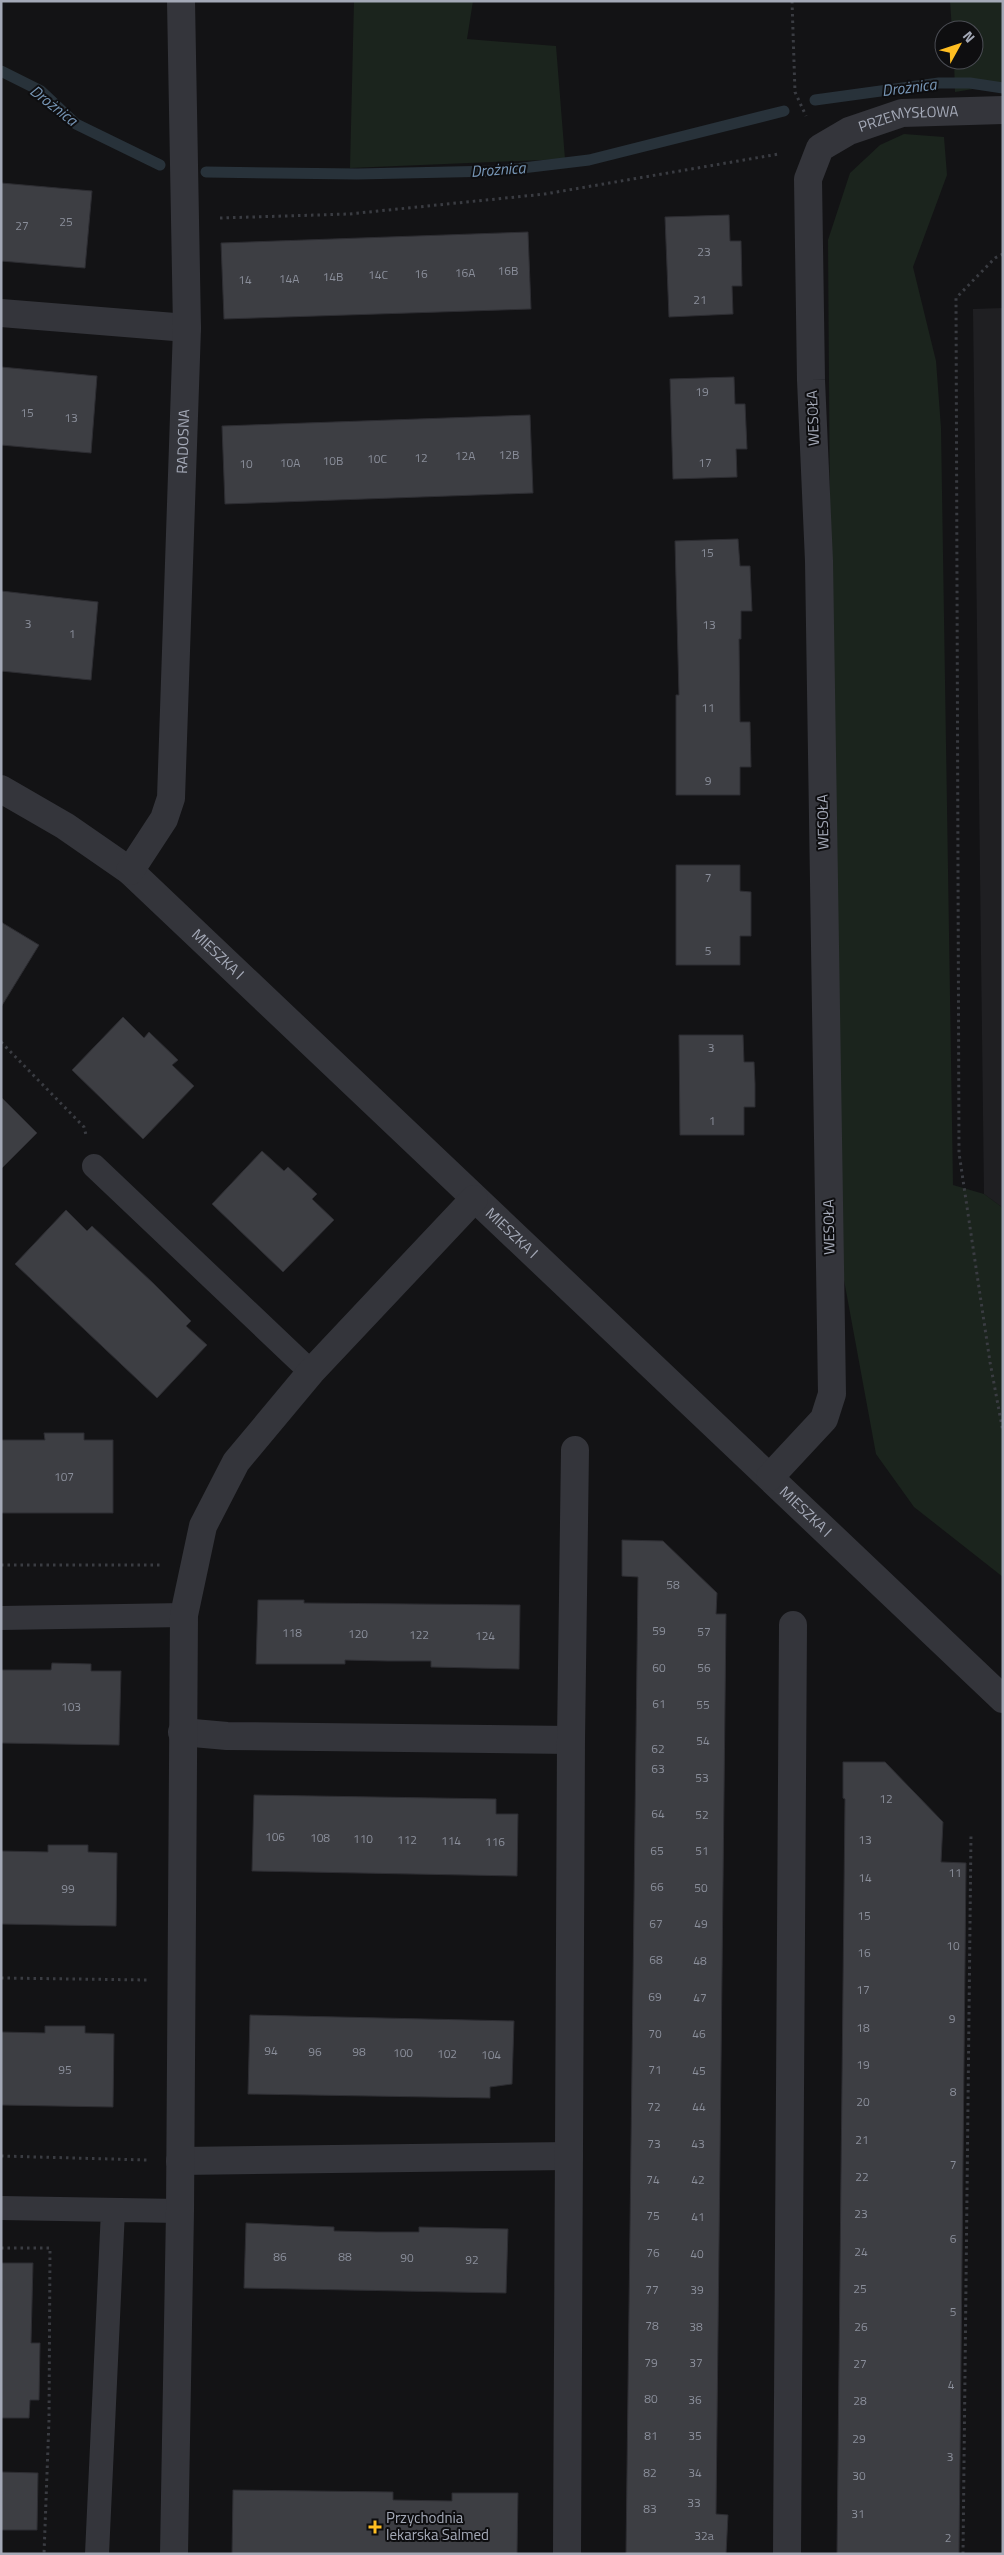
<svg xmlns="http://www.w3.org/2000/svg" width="1004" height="2555" viewBox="0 0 1004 2555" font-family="'Titillium Web',sans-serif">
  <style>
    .built { fill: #1f1f22 }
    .green { fill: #1b241d }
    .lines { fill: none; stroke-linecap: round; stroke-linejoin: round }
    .stream { stroke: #28323a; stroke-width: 11 }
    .building { fill: #3d3e43; stroke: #2d2d32 }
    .path { stroke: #3a3c42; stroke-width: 3; stroke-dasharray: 2.5 4; stroke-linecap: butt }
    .service { stroke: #34353b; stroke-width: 24 }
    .minor { stroke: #34353b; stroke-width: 28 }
    .poi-dot { fill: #ffbe22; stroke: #0e0e10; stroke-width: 2 }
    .labels { text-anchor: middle; stroke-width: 4; stroke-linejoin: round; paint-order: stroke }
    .number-label { font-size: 12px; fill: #8a8e9a }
    .street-label { font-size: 15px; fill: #a4a9b7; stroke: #0e0e10 }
    .poi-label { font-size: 15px; fill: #a4a9b7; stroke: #0e0e10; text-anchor: start }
    .water-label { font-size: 16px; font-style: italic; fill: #7796b6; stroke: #0e0e10 }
  </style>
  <rect width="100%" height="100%" fill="#131315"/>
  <path class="built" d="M 1003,308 L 1003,1208 L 984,1194 L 973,309 Z"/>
  <path class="green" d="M 354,1 L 473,1 L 467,39 L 556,46 L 565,159 L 350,168 Z
    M 950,1 L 1003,1 L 1003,84 L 955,92 L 954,60 L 974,60 L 974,30 L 952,30 Z
    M 904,134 L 944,137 L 947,175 L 913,267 L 936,361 L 941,428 L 953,1185 L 984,1194 L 1003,1208 L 1003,1577 L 914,1507 L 876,1454 L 835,1231 L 828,240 L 850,173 L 880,145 Z"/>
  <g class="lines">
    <path class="stream" d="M 1,71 L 41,91 L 76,124 L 160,165
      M 815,100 L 939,83 L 970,83 L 1003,88
      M 206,172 L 357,174 L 497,171 L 589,160 L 784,111"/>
  </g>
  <path class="building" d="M 1,183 L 92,191 L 85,268 L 1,261 Z
    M 729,215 L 730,241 L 741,241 L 742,286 L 732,286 L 733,314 L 669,317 L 665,217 Z
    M 528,232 L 531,309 L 224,319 L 221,243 Z
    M 1,367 L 97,376 L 91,453 L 1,445 Z
    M 734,377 L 735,404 L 745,404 L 747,449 L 736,449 L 737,477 L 673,479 L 670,379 Z
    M 530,415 L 533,493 L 225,504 L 222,426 Z
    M 738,539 L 740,566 L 750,566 L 752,611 L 741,611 L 741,639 L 739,639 L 740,722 L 750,722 L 751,767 L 740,767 L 740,795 L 676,795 L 676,695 L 679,695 L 675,541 Z
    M 1,591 L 98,602 L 91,680 L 1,671 Z
    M 676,865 L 740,865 L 740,891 L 751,892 L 751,936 L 740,936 L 740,965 L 676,965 Z
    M 1,922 L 39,945 L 1,1007 Z
    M 123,1017 L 144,1038 L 149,1032 L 178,1060 L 172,1065 L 194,1086 L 143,1139 L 72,1070 Z
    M 679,1035 L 743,1035 L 744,1062 L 754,1062 L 755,1084 L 755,1107 L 744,1107 L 744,1135 L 680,1135 Z
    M 1,1097 L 37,1133 L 1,1169 Z
    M 262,1151 L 284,1171 L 288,1167 L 317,1194 L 312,1199 L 334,1220 L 283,1272 L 212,1204 Z
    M 66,1210 L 87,1231 L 92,1226 L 153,1283 L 191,1321 L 186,1326 L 207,1345 L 157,1398 L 15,1264 Z
    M 44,1433 L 84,1433 L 84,1440 L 113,1440 L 113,1513 L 1,1513 L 1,1440 L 45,1440 Z
    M 622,1540 L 663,1541 L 717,1593 L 716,1614 L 726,1614 L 716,2514 L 728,2515 L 726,2554 L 626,2554 L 638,1577 L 622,1576 Z
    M 258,1600 L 304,1600 L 304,1603 L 520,1605 L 519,1669 L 431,1667 L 431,1661 L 388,1661 L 345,1660 L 345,1664 L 256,1664 Z
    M 52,1663 L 91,1664 L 91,1671 L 121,1671 L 119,1745 L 1,1743 L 1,1670 L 51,1670 Z
    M 843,1762 L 885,1762 L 943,1822 L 941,1862 L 966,1863 L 959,2554 L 837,2554 L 845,1799 L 843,1798 Z
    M 254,1795 L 496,1799 L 496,1814 L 518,1814 L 517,1876 L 252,1871 Z
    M 48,1845 L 88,1845 L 88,1852 L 117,1853 L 116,1926 L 1,1924 L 1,1851 L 48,1852 Z
    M 250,2015 L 514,2021 L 512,2084 L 490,2087 L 490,2098 L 248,2094 Z
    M 45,2026 L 85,2026 L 85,2033 L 114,2034 L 113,2107 L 1,2105 L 1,2032 L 45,2033 Z
    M 246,2223 L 334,2227 L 334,2231 L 376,2232 L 419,2232 L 419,2227 L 508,2229 L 506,2293 L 244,2288 Z
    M 1,2263 L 33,2263 L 31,2343 L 40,2343 L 39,2400 L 30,2400 L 29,2418 L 1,2418 Z
    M 1,2472 L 38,2473 L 37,2530 L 1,2530 Z
    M 233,2490 L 393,2492 L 393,2500 L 452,2501 L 452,2493 L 518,2493 L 517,2554 L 232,2554 Z"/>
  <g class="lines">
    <path class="path" d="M 792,1 L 795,92 L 806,116
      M 220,218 L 349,214 L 545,194 L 779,154
      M 1003,254 L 995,258 L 956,298 L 959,1153 L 990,1362 L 1003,1432
      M 1,1042 L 84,1127 L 86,1135
      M 1,1565 L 161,1565
      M 1,1978 L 147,1980
      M 1,2156 L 147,2160
      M 1,2248 L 50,2248 L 49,2420 L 44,2554
      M 963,2554 L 971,1834"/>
    <path class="service" d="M 94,1166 L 311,1372
      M 1,1618 L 184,1615
      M 1,2208 L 180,2211
      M 97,2554 L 113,2210"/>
    <g class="minor">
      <path d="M 1,313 L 187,328"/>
      <path id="s1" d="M 1,789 L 65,826 L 130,871 L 1003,1699"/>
      <path id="s2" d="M 130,871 L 164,819 L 171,798 L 187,328 L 181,1"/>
      <path id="s3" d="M 770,1477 L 824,1419 L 832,1394 L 819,561 L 811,380 L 808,179 L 820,148 L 849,131 L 902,113 L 1003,110"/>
      <path d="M 182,1732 L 227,1736 L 571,1740"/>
      <path d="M 180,2161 L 569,2156"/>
      <path d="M 174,2554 L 180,2211 L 184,1615 L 203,1526 L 236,1462 L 311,1372 L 474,1199"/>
      <path d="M 567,2554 L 571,1740 L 575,1450"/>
      <path d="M 787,2554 L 793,1625"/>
    </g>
  </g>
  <path class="poi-dot" d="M372.5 2519.5h5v5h5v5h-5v5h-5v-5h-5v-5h5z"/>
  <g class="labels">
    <g class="number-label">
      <text x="66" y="226">25</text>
      <text x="22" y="230">27</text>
      <text x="704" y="256">23</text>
      <text x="508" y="275">16B</text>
      <text x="465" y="277">16A</text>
      <text x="421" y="278">16</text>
      <text x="378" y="279">14C</text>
      <text x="333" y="281">14B</text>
      <text x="289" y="283">14A</text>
      <text x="245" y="284">14</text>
      <text x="700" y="304">21</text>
      <text x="702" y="396">19</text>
      <text x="27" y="417">15</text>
      <text x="71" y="422">13</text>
      <text x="509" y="459">12B</text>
      <text x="465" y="460">12A</text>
      <text x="421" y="462">12</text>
      <text x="377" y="463">10C</text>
      <text x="333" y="465">10B</text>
      <text x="290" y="467">10A</text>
      <text x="705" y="467">17</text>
      <text x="246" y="468">10</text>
      <text x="707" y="557">15</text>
      <text x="28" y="628">3</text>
      <text x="709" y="629">13</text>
      <text x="72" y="638">1</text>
      <text x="708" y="712">11</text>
      <text x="708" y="785">9</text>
      <text x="708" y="882">7</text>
      <text x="708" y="955">5</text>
      <text x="711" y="1052">3</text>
      <text x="712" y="1125">1</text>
      <text x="64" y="1481">107</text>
      <text x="673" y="1589">58</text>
      <text x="659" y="1635">59</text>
      <text x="704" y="1636">57</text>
      <text x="292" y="1637">118</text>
      <text x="358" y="1638">120</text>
      <text x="419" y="1639">122</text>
      <text x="485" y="1640">124</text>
      <text x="659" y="1672">60</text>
      <text x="704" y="1672">56</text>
      <text x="659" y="1708">61</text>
      <text x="703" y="1709">55</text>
      <text x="71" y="1711">103</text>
      <text x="703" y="1745">54</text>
      <text x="658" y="1753">62</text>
      <text x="658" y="1773">63</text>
      <text x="702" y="1782">53</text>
      <text x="886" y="1803">12</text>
      <text x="658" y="1818">64</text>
      <text x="702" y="1819">52</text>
      <text x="275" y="1841">106</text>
      <text x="320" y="1842">108</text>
      <text x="363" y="1843">110</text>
      <text x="407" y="1844">112</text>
      <text x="865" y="1844">13</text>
      <text x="451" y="1845">114</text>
      <text x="495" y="1846">116</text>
      <text x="657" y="1855">65</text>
      <text x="702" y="1855">51</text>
      <text x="955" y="1877">11</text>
      <text x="865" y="1882">14</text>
      <text x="657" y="1891">66</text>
      <text x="701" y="1892">50</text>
      <text x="68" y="1893">99</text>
      <text x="864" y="1920">15</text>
      <text x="656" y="1928">67</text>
      <text x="701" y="1928">49</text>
      <text x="953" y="1950">10</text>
      <text x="864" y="1957">16</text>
      <text x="656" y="1964">68</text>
      <text x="700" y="1965">48</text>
      <text x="863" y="1994">17</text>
      <text x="655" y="2001">69</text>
      <text x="700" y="2002">47</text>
      <text x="952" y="2023">9</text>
      <text x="863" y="2032">18</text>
      <text x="655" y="2038">70</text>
      <text x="699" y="2038">46</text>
      <text x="271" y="2055">94</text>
      <text x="315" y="2056">96</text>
      <text x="359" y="2056">98</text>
      <text x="403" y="2057">100</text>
      <text x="447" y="2058">102</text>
      <text x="491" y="2059">104</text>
      <text x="863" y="2069">19</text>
      <text x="65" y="2074">95</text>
      <text x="655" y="2074">71</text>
      <text x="699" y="2075">45</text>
      <text x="953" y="2096">8</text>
      <text x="863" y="2106">20</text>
      <text x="654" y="2111">72</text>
      <text x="699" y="2111">44</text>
      <text x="862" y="2144">21</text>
      <text x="654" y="2148">73</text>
      <text x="698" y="2148">43</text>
      <text x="953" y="2169">7</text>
      <text x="862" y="2181">22</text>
      <text x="653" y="2184">74</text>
      <text x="698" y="2184">42</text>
      <text x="861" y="2218">23</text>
      <text x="653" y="2220">75</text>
      <text x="698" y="2221">41</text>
      <text x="953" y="2243">6</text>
      <text x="861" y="2256">24</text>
      <text x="653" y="2257">76</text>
      <text x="697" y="2258">40</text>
      <text x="280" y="2261">86</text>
      <text x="345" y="2261">88</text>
      <text x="407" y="2262">90</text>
      <text x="472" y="2264">92</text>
      <text x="860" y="2293">25</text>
      <text x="652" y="2294">77</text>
      <text x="697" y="2294">39</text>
      <text x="953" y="2316">5</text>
      <text x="652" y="2330">78</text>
      <text x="696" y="2331">38</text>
      <text x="861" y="2331">26</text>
      <text x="651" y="2367">79</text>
      <text x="696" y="2367">37</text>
      <text x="860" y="2368">27</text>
      <text x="951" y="2389">4</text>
      <text x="651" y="2403">80</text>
      <text x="695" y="2404">36</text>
      <text x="860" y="2405">28</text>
      <text x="651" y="2440">81</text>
      <text x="695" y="2440">35</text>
      <text x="859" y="2443">29</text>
      <text x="950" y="2461">3</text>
      <text x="650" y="2477">82</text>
      <text x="695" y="2477">34</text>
      <text x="859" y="2480">30</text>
      <text x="694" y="2507">33</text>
      <text x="650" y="2513">83</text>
      <text x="858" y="2518">31</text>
      <text x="704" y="2540">32a</text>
      <text x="948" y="2542">2</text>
    </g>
    <g class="street-label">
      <text dy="5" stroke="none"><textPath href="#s3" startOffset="1449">PRZEMYSŁOWA</textPath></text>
      <text transform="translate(813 418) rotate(-92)" y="5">WESOŁA</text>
      <text dy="5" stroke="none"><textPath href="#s2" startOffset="441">RADOSNA</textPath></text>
      <text transform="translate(823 822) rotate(-91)" y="5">WESOŁA</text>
      <text dy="5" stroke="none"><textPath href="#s1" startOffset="274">MIESZKA I</textPath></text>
      <text transform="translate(829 1227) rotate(-91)" y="5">WESOŁA</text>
      <text dy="5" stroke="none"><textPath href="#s1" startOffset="679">MIESZKA I</textPath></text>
      <text dy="5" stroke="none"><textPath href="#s1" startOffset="1084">MIESZKA I</textPath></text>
    </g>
    <g class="poi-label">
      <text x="386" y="2523">Przychodnia<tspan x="386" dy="17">lekarska Salmed</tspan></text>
    </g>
    <g class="water-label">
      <text transform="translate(909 87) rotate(-7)" y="6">Drożnica</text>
      <text transform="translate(54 105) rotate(38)" y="6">Drożnica</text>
      <text transform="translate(498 169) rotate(-4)" y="6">Drożnica</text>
    </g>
  </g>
  <rect width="1004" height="2555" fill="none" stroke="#a4a9b7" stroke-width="5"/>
  <g transform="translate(959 45) rotate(50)"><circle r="24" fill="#0e0e10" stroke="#4a4c53"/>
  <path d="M0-4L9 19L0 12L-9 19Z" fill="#ffbe22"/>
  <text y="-8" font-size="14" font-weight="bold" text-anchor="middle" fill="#a4a9b7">N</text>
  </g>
</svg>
